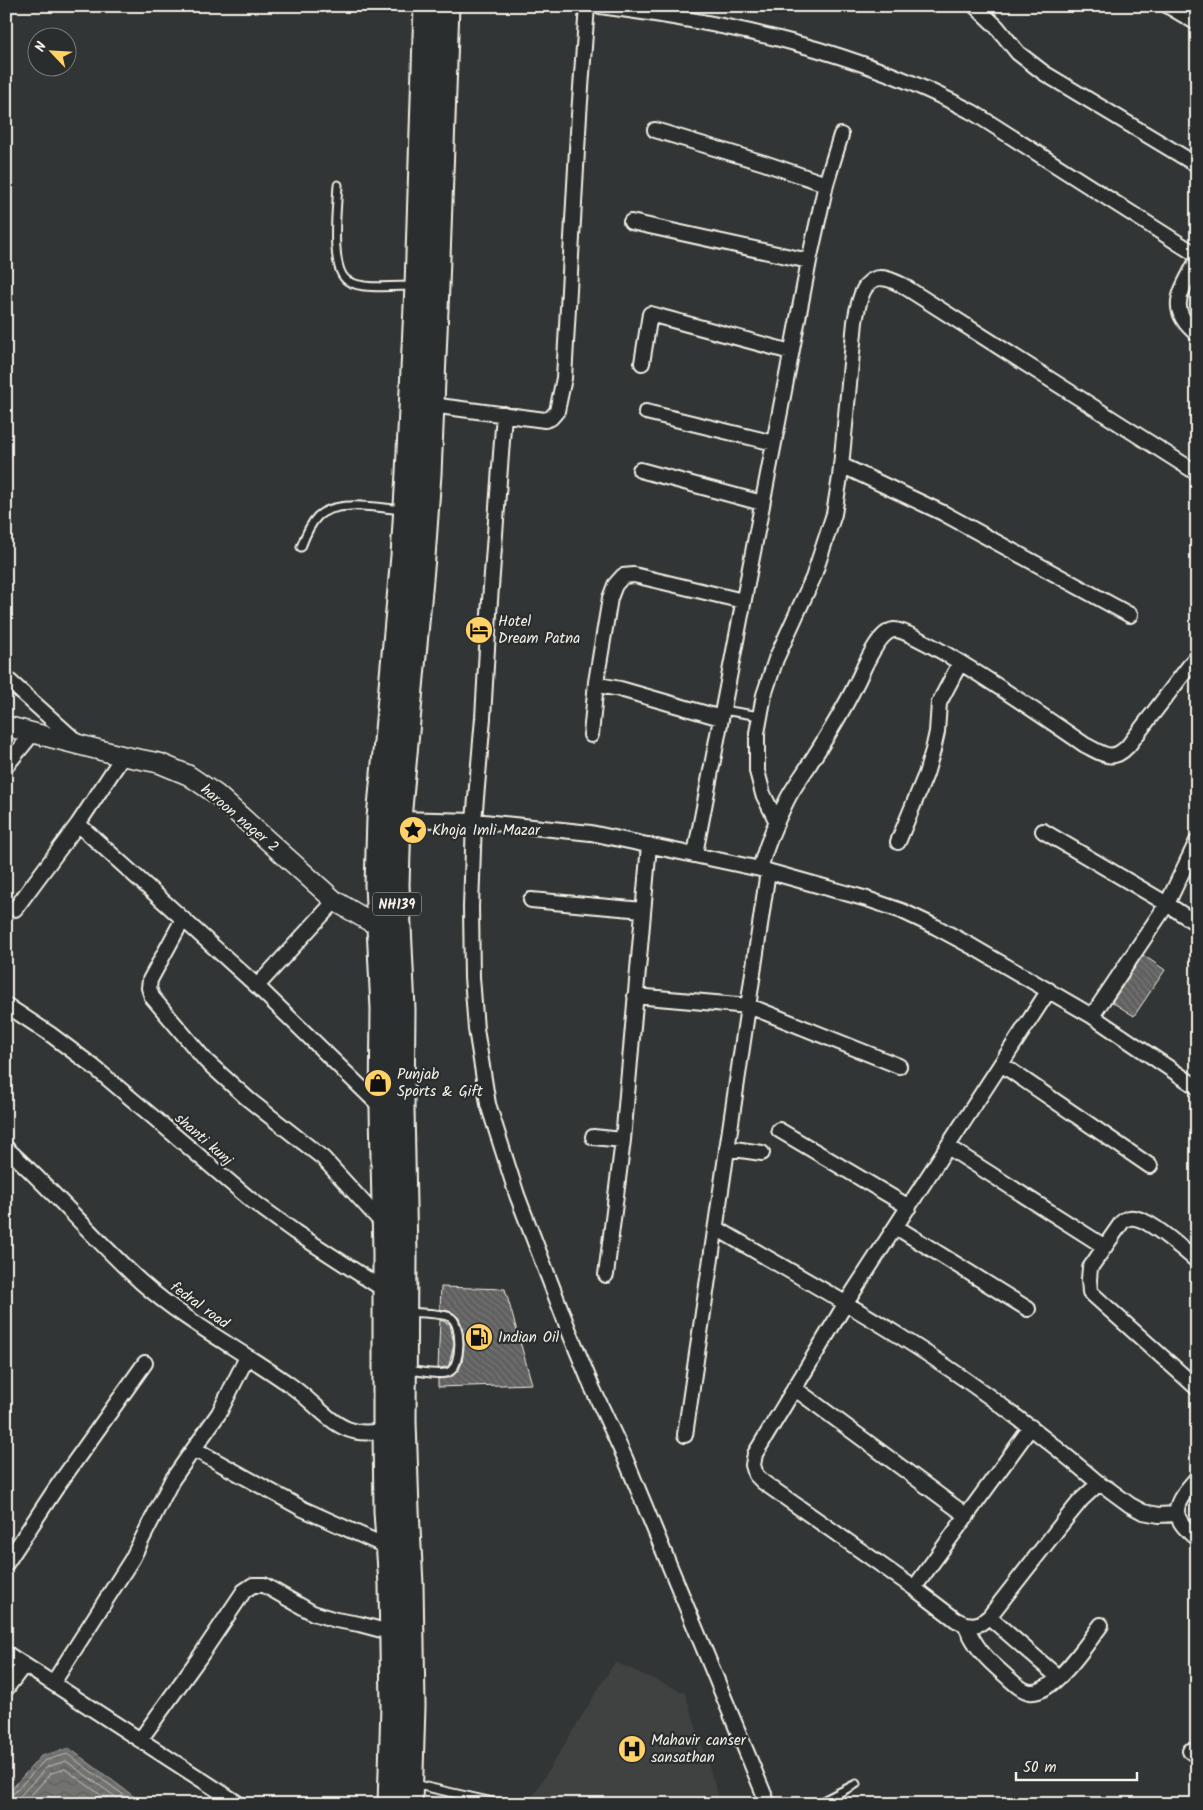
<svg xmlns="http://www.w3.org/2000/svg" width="1203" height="1810" viewBox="0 0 1203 1810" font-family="Kalam,sans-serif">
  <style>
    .built { fill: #404242 }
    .water { fill: url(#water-waves); stroke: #a6a5a0 }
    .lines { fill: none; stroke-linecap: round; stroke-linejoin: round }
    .shore { stroke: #c0bfb8; stroke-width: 1 }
    .building { fill: url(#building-back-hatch); stroke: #f4f1e8 }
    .lane-casing { stroke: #f4f1e8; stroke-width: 11 }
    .street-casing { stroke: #f4f1e8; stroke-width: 18 }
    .secondary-casing { stroke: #f4f1e8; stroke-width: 22 }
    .highway-casing { stroke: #f4f1e8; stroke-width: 29 }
    .lane { stroke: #2a2d2e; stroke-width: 7 }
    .street { stroke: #2a2d2e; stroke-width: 14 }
    .secondary { stroke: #2a2d2e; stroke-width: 19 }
    .highway { stroke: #2a2d2e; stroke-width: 25 }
    .labels { text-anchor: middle; stroke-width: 4.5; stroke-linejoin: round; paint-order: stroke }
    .shield { fill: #2a2d2e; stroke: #b7b6b0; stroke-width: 1 }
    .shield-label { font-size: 14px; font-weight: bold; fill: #f4f1e8 }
    .poi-label { font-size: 15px; fill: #f4f1e8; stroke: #2a2d2e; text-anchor: start }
    .street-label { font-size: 15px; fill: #f4f1e8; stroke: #2a2d2e }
  </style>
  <defs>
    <pattern id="water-waves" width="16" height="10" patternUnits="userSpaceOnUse" patternTransform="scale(1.25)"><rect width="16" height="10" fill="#727370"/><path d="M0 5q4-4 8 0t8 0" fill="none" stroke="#5e5e5b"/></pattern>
    <pattern id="building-back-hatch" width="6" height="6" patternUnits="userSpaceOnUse" patternTransform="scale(1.25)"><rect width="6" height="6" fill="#5f605f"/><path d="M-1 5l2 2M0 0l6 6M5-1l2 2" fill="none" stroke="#777776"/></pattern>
  </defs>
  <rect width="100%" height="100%" fill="#323535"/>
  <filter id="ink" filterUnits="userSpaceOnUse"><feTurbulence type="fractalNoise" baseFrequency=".02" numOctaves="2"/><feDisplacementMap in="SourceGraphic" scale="10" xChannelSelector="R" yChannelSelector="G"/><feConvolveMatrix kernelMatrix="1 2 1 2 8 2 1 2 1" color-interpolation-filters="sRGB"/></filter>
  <g filter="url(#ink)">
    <path class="built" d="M 615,1662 L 685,1693 L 721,1804 L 528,1804 Z"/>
    <path class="water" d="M 69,1748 L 144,1804 L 6,1804 L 8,1793 L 41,1756 Z"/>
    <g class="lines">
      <path class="shore" d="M 6,1797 L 12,1795 L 44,1761 L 67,1754 L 136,1804
        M 6,1803 L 16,1800 L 47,1767 L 66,1761 L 125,1804
        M 23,1804 L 51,1773 L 65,1769 L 113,1804"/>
    </g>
    <path class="building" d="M 1143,955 L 1165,970 L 1134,1016 L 1112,1002 Z
      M 441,1287 L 505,1289 L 532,1384 L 438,1387 L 438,1379 L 451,1377 L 458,1371 L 462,1363 L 464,1345 L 462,1326 L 459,1318 L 452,1312 L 440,1309 Z
      M 440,1320 L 450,1324 L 454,1344 L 449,1365 L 446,1367 L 440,1368 L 438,1368 Z"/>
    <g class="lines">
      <defs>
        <path id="lane" d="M 338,185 C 337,206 329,270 348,281 C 362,290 397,286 413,286
          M 301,547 C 305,536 310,524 318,516 C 337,499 379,508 402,510
          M 723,710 L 760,716
          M 407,1370 C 417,1371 441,1376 449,1372 C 462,1366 462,1322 450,1317 C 443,1313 418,1313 408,1312
          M 413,1784 L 502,1804
          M 817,1804 L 856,1784"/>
        <path id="street" d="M 600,6 C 729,23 858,50 974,113 L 1197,255
          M 975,6 L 996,26 L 1018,53 L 1044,73 L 1197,165
          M 1168,6 L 1197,23
          M 655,130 L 764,163 L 826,184
          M 631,222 L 809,261
          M 1197,260 C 1182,291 1165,308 1197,334
          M 642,363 L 650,314 L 791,352
          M 431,405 L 545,420 L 551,418 L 557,411 L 564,378 L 579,115 L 587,6
          M 646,412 L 774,443
          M 504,414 L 489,614 L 483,718 L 474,821 L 471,907 L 472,977 L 476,1029 L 488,1104 L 517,1195 L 569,1331 L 592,1387 L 625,1458 L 768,1804
          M 841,465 L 943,513 L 1130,615
          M 640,470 L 762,503
          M 6,678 L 78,743
          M 721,718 L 620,689 L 604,686 L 596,682 L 610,598 L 615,585 L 623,576 L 634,575 L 743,601
          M 591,735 L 596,682
          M 6,766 L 33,733
          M 398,819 L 474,821 L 591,833 L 760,869 L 867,899 L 902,911 L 936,927 L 973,947 L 1092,1016 L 1197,1087
          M 777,822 L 763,794 L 757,771 L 757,733 L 764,695 L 776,659 L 813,578 L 834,514 L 840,477 L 855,322 C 858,306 862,272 887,279 C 892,280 897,283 902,285 L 1197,473
          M 78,824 L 257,986 L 383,1109
          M 1043,831 L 1167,904 L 1197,924
          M 898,842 L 926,774 L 933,750 L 937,732 L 939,703 L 960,663
          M 695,854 L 809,261 L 826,184 L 841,135
          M 760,869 C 766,845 775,824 786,802 C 793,787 804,774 812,760 C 828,735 843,711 856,684 C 863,671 877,632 894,630 C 914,627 1059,727 1085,745 C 1103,754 1112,763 1128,746 L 1197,656
          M 531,900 L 643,910
          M 15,909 L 78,824 L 123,756
          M 183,919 L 150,980 L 149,988 L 152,997 L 206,1061 L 248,1099 L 323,1158 L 384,1225
          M 257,986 L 335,901
          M 1049,990 L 846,1303 L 755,1454 L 753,1465 L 756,1475 L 763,1482 L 914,1588 L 956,1620 L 965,1624 L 974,1625 L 981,1623 L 989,1617 L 1064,1521 L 1081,1500 L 1096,1486 L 1102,1486 L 1107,1488 L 1130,1505 L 1143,1512 L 1159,1515 L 1176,1514
          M 635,996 L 749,1006 L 899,1066
          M 6,1005 L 50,1034 L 94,1067 L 251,1200 L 295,1232 L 386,1291
          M 1092,1016 L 1167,904 L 1197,841
          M 1001,1064 L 1150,1166
          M 779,1130 L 909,1207
          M 593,1137 L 623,1140
          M 948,1147 L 1105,1247
          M 6,1148 C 53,1190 94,1239 141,1282 C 186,1322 241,1350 290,1385 C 325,1409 342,1447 391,1427
          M 727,1148 L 762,1153
          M 896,1227 L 1028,1309
          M 716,1228 C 777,1264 839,1298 898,1335 C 970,1380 1038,1431 1102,1486
          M 1197,1261 C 1184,1251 1146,1214 1129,1218 C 1126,1219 1124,1220 1122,1222 L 1090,1268 L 1089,1279 L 1090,1292 L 1197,1388
          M 606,1275 L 623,1140 L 649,845
          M 794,1388 L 967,1516
          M 685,1435 L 768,871
          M 194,1449 L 303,1509 L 390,1548
          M 1197,1478 C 1174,1504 1167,1514 1197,1539
          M 6,1564 L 56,1488 L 145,1363
          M 914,1588 L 1031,1427
          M 989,1617 L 1058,1677
          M 965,1624 C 976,1648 985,1658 1005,1675 C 1012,1681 1021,1691 1030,1692 C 1054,1695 1088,1642 1101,1625
          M 6,1653 L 239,1804
          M 53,1683 L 132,1559 L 172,1480 L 219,1413 L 247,1357
          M 6,1689 L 24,1665
          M 140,1740 L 199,1658 L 244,1591 L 253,1585 L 264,1585 L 313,1613 L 336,1620 L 359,1624 L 393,1633
          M 1190,1751 L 1197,1756"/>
        <path id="secondary" d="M 6,726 L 123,756 L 159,763 L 188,775 L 216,794 L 335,901 L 369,921 L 380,921 L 391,919"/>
        <path id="highway" d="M 391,1804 L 394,1706 L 392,1585 L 387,1511 L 386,1429 L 386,1254 L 383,1109 L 384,1009 L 378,885 L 380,818 L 404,556 L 409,473 L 418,286 L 427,6
          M 409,1804 L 412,1706 L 410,1584 L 406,1510 L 403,1422 L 404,1254 L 401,1109 L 402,1009 L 396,885 L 398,819 L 422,557 L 428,474 L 436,286 L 446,6"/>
      </defs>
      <use href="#lane" class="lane-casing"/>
      <use href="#street" class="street-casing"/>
      <use href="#secondary" class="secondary-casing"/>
      <use href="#highway" class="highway-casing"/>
      <use href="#lane" class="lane"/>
      <use href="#street" class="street"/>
      <use href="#secondary" class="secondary"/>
      <use href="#highway" class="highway"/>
    </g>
  </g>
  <defs>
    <symbol id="hotel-disc" viewBox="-11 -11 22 22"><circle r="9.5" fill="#ffd166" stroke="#2a2d2e"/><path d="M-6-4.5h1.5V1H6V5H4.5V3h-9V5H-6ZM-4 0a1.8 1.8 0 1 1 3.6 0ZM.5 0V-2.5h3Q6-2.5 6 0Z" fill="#111"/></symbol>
    <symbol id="sight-disc" viewBox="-11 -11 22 22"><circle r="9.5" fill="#ffd166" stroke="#2a2d2e"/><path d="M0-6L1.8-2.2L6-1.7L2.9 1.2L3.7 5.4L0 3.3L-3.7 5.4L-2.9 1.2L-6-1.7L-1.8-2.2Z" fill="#111"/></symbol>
    <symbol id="shop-disc" viewBox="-11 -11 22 22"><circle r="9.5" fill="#ffd166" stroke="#2a2d2e"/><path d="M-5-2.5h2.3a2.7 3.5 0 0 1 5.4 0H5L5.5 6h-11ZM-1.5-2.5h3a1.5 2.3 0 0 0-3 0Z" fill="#111"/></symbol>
    <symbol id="fuel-disc" viewBox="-11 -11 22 22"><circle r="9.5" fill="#ffd166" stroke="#2a2d2e"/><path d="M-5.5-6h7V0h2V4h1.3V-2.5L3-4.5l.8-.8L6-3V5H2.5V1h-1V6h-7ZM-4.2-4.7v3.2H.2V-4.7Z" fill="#111"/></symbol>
    <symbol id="hospital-disc" viewBox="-11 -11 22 22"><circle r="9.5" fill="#ffd166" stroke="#2a2d2e"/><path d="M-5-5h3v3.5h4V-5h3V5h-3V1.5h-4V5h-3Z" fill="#111"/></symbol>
  </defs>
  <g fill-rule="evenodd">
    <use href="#hotel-disc" x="463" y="614" width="32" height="32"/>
    <use href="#sight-disc" x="397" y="814" width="32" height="32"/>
    <use href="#shop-disc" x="362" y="1067" width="32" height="32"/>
    <use href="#fuel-disc" x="463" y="1321" width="32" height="32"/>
    <use href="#hospital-disc" x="616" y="1733" width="32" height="32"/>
  </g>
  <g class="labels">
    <rect class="shield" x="373" y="892.5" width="48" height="23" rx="4"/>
    <g class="shield-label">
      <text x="397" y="909">NH139</text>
    </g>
    <g class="poi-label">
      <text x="498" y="626">Hotel<tspan x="498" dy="17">Dream Patna</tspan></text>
      <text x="432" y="835">Khoja Imli Mazar</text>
      <text x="397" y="1079">Punjab<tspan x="397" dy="17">Sports &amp; Gift</tspan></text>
      <text x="498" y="1342">Indian Oil</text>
      <text x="651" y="1745">Mahavir canser<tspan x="651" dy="17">sansathan</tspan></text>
    </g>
    <g class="street-label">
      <text transform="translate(240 818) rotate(40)" y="5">haroon nager 2</text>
      <text transform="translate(204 1139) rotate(41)" y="5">shanti kunj</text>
      <text transform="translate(200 1305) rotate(36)" y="5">fedral road</text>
    </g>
  </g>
  <rect width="1203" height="1810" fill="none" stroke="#2a2d2e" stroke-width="25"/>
  <rect x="12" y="12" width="1178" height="1785" fill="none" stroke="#f4f1e8" stroke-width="2" filter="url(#ink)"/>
  <g transform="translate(52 52) rotate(295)"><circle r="24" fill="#2a2d2e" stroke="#7b7b78"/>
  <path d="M0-4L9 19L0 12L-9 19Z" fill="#ffd166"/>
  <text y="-8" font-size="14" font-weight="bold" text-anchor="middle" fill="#f4f1e8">N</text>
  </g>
  <path d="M1016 1772v8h121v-8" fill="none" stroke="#f4f1e8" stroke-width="2.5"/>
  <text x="1023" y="1772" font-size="15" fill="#f4f1e8" stroke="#2a2d2e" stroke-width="4" paint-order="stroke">50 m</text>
</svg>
